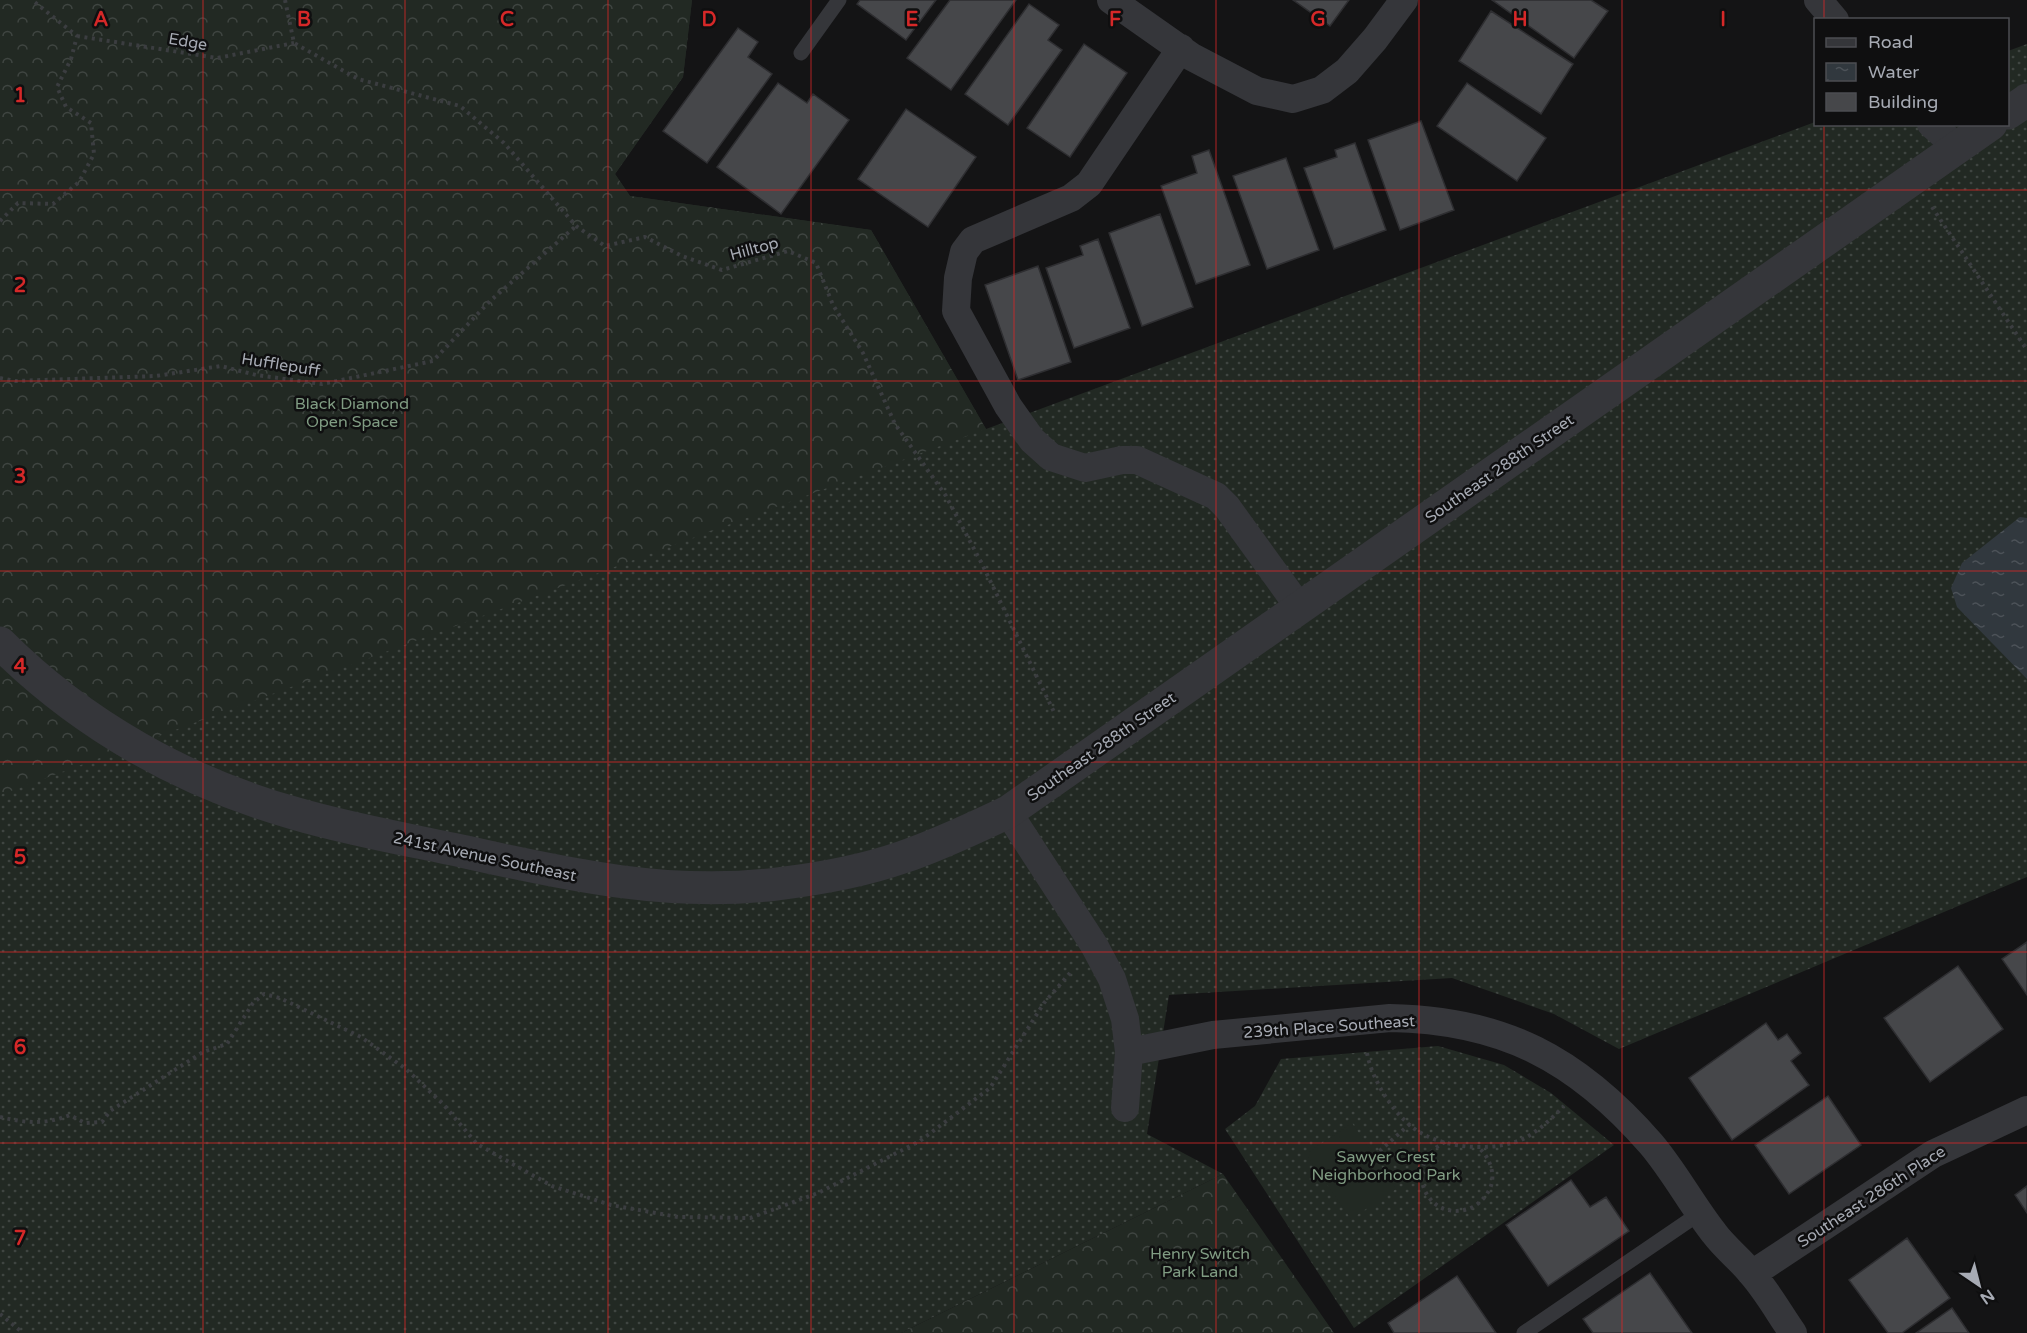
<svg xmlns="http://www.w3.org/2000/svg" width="2027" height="1333" viewBox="0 0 2027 1333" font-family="'Varela Round',sans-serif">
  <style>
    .grass { fill: url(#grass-dots) }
    .forest { fill: url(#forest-crowns) }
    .pitch { fill: #222923 }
    .water { fill: url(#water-ripples) }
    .building { fill: #46474a; stroke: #2e2e31; stroke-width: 1.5 }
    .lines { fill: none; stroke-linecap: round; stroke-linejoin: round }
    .path { stroke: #3b3d40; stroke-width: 4; stroke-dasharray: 3 4.5; stroke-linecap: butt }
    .service { stroke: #35363a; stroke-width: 15 }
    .minor { stroke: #35363a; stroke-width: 28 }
    .tertiary { stroke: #35363a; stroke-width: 33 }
    .grid { fill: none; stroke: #d62828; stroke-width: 1.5; stroke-opacity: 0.55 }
    .labels { text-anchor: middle; stroke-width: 5; stroke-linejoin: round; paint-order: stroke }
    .street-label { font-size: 16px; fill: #a7abb4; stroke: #0f0f10 }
    .park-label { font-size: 16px; fill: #809c83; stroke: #0f0f10 }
    .grid-label { font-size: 20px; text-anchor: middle; font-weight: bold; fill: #d62828; stroke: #0f0f10; stroke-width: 5; stroke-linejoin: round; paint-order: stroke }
  </style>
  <defs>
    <pattern id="grass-dots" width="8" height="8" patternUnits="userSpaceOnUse" patternTransform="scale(1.5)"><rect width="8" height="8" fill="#222923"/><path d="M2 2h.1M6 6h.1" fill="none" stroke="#3f4541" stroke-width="1.8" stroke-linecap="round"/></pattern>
    <pattern id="forest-crowns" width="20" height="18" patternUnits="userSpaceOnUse" patternTransform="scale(1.5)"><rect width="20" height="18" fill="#222923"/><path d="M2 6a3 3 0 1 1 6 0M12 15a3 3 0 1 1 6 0" fill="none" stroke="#3f4541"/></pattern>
    <pattern id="water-ripples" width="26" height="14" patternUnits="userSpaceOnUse" patternTransform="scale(1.5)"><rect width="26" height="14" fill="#31383e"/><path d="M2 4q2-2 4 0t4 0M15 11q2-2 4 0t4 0" fill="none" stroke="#4c5258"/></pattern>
  </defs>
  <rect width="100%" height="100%" fill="#141415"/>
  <path class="grass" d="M 0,0 L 692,0 L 683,77 L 615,174 L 630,196 L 871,230 L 986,429 L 1815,122 L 1816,124 L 2008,124 L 2008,51 L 2027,44 L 2027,877 L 1619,1049 L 1554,1014 L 1452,978 L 1169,995 L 1147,1134 L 1223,1174 L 901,1333 L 0,1333 Z
    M 1438,1046 L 1504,1065 L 1551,1093 L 1614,1145 L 1354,1328 L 1225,1129 L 1255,1106 L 1281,1059 Z"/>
  <path class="forest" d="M 0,0 L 692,0 L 683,77 L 615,174 L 630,196 L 871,230 L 986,429 L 0,795 Z
    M 1223,1174 L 1334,1333 L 901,1333 Z"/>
  <path class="pitch" d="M 1352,1123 L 1396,1189 L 1351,1219 L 1306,1154 Z"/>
  <path class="water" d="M 2020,517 L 2027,518 L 2027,679 L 1957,607 L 1951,588 L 1962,563 Z"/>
  <path class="building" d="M 860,0 L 936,0 L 906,40 L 857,4 Z
    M 950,0 L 1016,0 L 951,90 L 907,58 Z
    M 1293,0 L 1349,0 L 1330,26 Z
    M 1492,0 L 1591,0 L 1608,11 L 1574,58 Z
    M 1029,4 L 1059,25 L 1048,40 L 1062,50 L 1008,125 L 965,94 Z
    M 1491,11 L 1573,64 L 1541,114 L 1459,61 Z
    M 738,28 L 758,42 L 748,57 L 772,74 L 707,163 L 663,131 Z
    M 1084,44 L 1127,73 L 1070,157 L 1027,128 Z
    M 778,83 L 807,103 L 813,94 L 849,120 L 781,214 L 717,167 Z
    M 1467,83 L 1546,138 L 1517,181 L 1437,126 Z
    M 906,109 L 976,157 L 928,227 L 858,179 Z
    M 1421,121 L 1454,210 L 1400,230 L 1368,140 Z
    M 1355,143 L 1386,230 L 1334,249 L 1304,168 L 1337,157 L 1335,150 Z
    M 1209,150 L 1250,265 L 1196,284 L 1161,186 L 1197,173 L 1192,156 Z
    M 1286,158 L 1319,250 L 1267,269 L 1233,176 Z
    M 1160,214 L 1193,307 L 1142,326 L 1109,233 Z
    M 1098,239 L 1130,328 L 1074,348 L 1046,268 L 1083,255 L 1080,246 Z
    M 1038,266 L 1071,362 L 1018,380 L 985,285 Z
    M 2027,942 L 2027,995 L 2002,959 Z
    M 1958,966 L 2003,1029 L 1930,1082 L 1884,1018 Z
    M 1766,1023 L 1778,1040 L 1787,1034 L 1801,1053 L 1791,1061 L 1809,1085 L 1732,1140 L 1689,1078 Z
    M 1828,1096 L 1861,1145 L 1789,1194 L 1755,1145 Z
    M 1571,1180 L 1590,1207 L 1606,1197 L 1629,1231 L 1548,1286 L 1506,1225 Z
    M 2027,1186 L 2027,1213 L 2015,1195 Z
    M 1907,1238 L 1950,1298 L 1902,1333 L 1888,1333 L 1849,1280 Z
    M 1650,1273 L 1692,1333 L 1593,1333 L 1583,1319 Z
    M 1457,1276 L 1496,1333 L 1394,1333 L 1388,1323 Z
    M 1952,1308 L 1969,1333 L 1916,1333 Z"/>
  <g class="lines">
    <path class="path" d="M 285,0 L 294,43 L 358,79 L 460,106 L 504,143 L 576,226 L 605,246 L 645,237 L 682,256 L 722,270 L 788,251 L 816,263 L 833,305 L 863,353 L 895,424 L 946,496 L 982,564 L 1054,712
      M 77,36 L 217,58 L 294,43
      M 1932,207 L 2027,350
      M 0,221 L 18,203 L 53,204 L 79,182 L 94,154 L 91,123 L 66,107 L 57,87 L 71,59 L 77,36 L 32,0
      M 0,378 L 15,381 L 156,376 L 221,366 L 256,375 L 322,384 L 433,361 L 490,301 L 576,226
      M 1367,1053 C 1372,1081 1397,1121 1423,1134 C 1450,1149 1497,1152 1525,1138 C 1540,1130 1552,1118 1564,1106
      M 0,1117 C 27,1123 44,1125 70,1115 L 85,1123 L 102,1122 L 110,1111 L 203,1052 L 227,1044 L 253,1003 L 264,994 L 280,998 L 361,1037 L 406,1069 L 443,1104 L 477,1144 L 552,1186 L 611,1205 L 678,1217 L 750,1218 L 818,1193 L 920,1141 L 990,1088 L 1044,1003 L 1070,973
      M 1445,1142 C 1399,1165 1428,1227 1473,1207 C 1482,1202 1490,1192 1492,1182 C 1494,1169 1488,1156 1479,1148
      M 1374,1156 L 1410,1124
      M 0,1314 L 23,1333"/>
    <path class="service" d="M 801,53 L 839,0
      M 1524,1333 L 1700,1213"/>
    <path class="minor" d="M 1111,0 L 1192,57 L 1257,91 L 1293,99 L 1322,90 L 1347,71 L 1375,39 L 1404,0
      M 1818,0 L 1835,20
      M 1181,48 L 1089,184 L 1071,198 L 973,240 L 964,252 L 958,278 L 956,311 L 1008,406 L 1032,440 L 1051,457 L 1085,468 L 1122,460 L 1137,460 L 1216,496 L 1227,507 L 1299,607
      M 1931,124 L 1958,148
      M 1008,812 L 1094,945 L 1112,979 L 1125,1019 L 1129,1052 L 1125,1108
      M 1129,1052 L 1213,1035 L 1390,1018 C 1503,1020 1577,1059 1651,1144 C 1674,1171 1692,1205 1714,1233 C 1725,1248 1740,1259 1751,1273 C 1767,1291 1779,1313 1793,1333
      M 1752,1274 L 1933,1154 L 2027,1110"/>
    <path class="tertiary" d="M 2008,113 L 2027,100
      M 0,643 C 82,725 185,783 297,814 C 352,830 410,840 466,852 C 568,875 671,897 776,884 C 819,879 863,871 903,857 C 939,845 974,828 1008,812 L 1991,124"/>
  </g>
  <path class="grid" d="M 203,0 L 203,1333M 405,0 L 405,1333M 608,0 L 608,1333M 811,0 L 811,1333M 1014,0 L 1014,1333M 1216,0 L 1216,1333M 1419,0 L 1419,1333M 1622,0 L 1622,1333M 1824,0 L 1824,20M 1824,124 L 1824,1333M 0,190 L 2027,190M 0,381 L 2027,381M 0,571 L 2027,571M 0,762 L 2027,762M 0,952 L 2027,952M 0,1143 L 2027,1143"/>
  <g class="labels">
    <g class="street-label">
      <text transform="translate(188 41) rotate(10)" y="6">Edge</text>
      <text transform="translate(754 248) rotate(-15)" y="6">Hilltop</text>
      <text transform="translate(281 364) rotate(9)" y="6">Hufflepuff</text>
      <text transform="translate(1499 468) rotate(-35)" y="6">Southeast 288th Street</text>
      <text transform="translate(1101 746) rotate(-35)" y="6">Southeast 288th Street</text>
      <text transform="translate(485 856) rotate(12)" y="6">241st Avenue Southeast</text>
      <text transform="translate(1329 1026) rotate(-4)" y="6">239th Place Southeast</text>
      <text transform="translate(1871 1196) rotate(-33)" y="6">Southeast 286th Place</text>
    </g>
    <g class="park-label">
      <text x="352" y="409">Black Diamond<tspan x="352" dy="18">Open Space</tspan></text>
      <text x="1386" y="1162">Sawyer Crest<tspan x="1386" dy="18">Neighborhood Park</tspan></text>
      <text x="1200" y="1259">Henry Switch<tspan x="1200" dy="18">Park Land</tspan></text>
    </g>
  </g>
  <g class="grid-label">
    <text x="101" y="26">A</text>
    <text x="304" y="26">B</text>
    <text x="507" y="26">C</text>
    <text x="709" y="26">D</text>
    <text x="912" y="26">E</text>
    <text x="1115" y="26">F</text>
    <text x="1318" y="26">G</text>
    <text x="1520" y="26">H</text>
    <text x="1723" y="26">I</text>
    <text x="20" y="102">1</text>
    <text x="20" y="292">2</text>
    <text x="20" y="483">3</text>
    <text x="20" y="673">4</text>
    <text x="20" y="864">5</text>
    <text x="20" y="1054">6</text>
    <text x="20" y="1245">7</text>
  </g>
  <rect x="1814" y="18" width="195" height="108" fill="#0f0f10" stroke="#4c4d52" stroke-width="1.5"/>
  <rect x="1826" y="38" width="30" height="9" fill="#35363a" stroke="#4c4d52" stroke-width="1.5"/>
  <text x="1868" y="48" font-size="18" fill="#a7abb4">Road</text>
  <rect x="1826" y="63" width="30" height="18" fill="url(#water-ripples)" stroke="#4c4d52" stroke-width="1.5"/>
  <text x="1868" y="78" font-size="18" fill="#a7abb4">Water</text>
  <rect x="1826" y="93" width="30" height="18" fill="#46474a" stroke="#4c4d52" stroke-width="1.5"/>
  <text x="1868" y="108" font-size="18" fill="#a7abb4">Building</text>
  <g transform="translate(1979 1285) rotate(145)" stroke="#0f0f10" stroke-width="4.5" paint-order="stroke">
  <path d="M0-4.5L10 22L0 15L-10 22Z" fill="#a7abb4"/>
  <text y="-9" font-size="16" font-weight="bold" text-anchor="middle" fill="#a7abb4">N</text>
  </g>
</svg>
